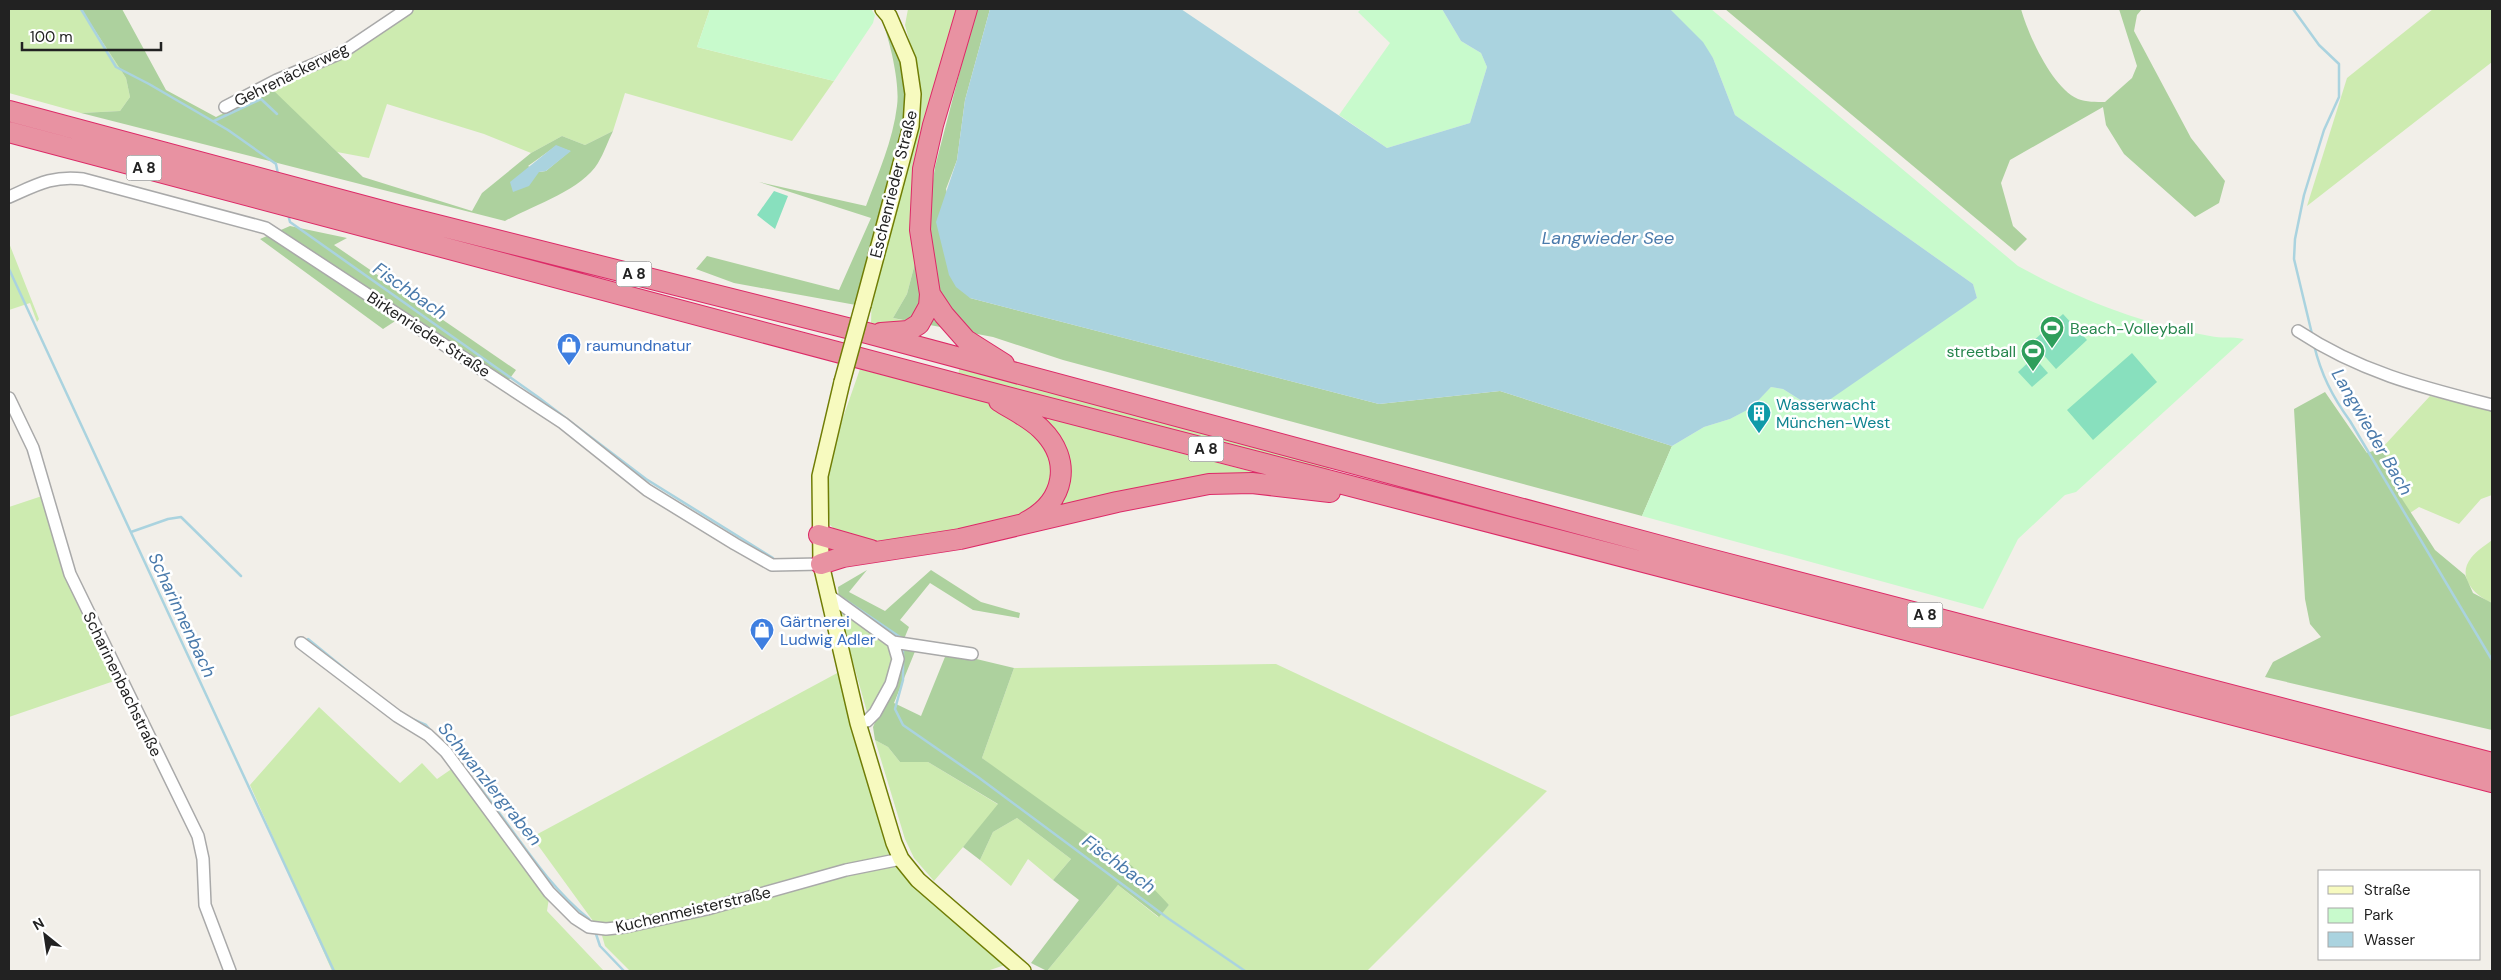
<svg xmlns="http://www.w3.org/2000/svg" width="2501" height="980" viewBox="0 0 2501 980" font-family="'DM Sans',sans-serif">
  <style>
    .grass { fill: #cdebb0 }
    .forest { fill: #add19e; fill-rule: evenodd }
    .park { fill: #c8facc }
    .pitch { fill: #88e0be }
    .water { fill: #aad3df }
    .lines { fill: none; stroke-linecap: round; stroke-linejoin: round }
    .stream { stroke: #aad3df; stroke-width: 2.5 }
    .street-casing { stroke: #a9a9a9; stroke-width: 14 }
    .secondary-casing { stroke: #707d05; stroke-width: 18 }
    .highway-casing { stroke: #dc2a67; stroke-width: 22 }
    .street { stroke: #fff; stroke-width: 11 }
    .secondary { stroke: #f7fabf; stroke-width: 15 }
    .highway { stroke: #e892a2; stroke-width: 20 }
    .secondary-bridge-casing { stroke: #707d05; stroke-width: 18; stroke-linecap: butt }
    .secondary-bridge { stroke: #f7fabf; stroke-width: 15 }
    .labels { text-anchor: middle; stroke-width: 5; stroke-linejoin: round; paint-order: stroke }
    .shield { fill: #fff; stroke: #646464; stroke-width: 1 }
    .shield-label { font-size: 15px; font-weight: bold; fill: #222 }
    .street-label { font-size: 16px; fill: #222; stroke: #fff }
    .leisure-label { font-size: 16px; fill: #27864d; stroke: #fff; text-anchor: start }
    .shop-label { font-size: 16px; fill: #366cbe; stroke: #fff; text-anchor: start }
    .culture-label { font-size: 16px; fill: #0d838f; stroke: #fff; text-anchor: start }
    .water-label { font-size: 18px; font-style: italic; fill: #4a7aab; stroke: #fff }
  </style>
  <rect width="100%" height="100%" fill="#f2efe9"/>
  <path class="grass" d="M 9,9 L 81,9 L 126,78 L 130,97 L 120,111 L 81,113 L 9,93 Z
    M 413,9 L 710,9 L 697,47 L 834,81 L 792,141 L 625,93 L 613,131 L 585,145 L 562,136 L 531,153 L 484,134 L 387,104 L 369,158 L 337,152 L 273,91 L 216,117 Z
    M 908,9 L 960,9 L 916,259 L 907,294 L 893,318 L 910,322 L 888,328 L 871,324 L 872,287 L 914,58 L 905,25 Z
    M 2433,9 L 2492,9 L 2492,62 L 2307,206 L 2347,78 Z
    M 9,243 L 39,319 L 37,322 L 30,303 L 9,310 Z
    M 960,364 L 1331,462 L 1328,473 L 958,376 Z
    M 860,369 L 1287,481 L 882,545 L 842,536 L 830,525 L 826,482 L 831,452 Z
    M 2430,396 L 2492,411 L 2492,495 L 2481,499 L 2459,524 L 2419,507 L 2410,513 L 2395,488 L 2398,480 L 2382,448 Z
    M 42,496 L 117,680 L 9,717 L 9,507 Z
    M 2492,540 L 2492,603 C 2475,596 2456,577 2471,558 C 2476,551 2486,545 2492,540 Z
    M 838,609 L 891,645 L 892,664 L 877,700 L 867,712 Z
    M 1276,664 L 1547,791 L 1367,971 L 1047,971 L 1118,885 L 1158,917 L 1169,905 L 982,758 L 1014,668 Z
    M 841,671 L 895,864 L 907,879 L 1005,965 L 987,971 L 630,971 L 605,946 L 601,932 L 532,837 Z
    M 319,707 L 400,783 L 422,763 L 437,779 L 453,768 L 549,898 L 547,911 L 604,971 L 332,971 L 250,785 Z
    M 875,740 L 888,747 L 900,762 L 928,762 L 999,805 L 934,881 L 914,858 L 905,839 Z
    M 1017,818 L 1071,859 L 1053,880 L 1028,859 L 1011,886 L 980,860 L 993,832 Z"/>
  <path class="forest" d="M 81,9 L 122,9 L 166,90 L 216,117 L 273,90 L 363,177 L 472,211 L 482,193 L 531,153 L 562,136 L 585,145 L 613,131 C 608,141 604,153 598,163 C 582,190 532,206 505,221 L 81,113 L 120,111 L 130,97 L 126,78 ZM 556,146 L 570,151 L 546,171 L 539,172 L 528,166 Z
    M 976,9 L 990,9 L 965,100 L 957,160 L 946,189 L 970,298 L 1379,404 L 1500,391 L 1672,446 L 1642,516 L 1063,360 L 993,337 L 893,318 L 907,294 L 928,213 L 935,167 Z
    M 1725,9 L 2021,9 C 2028,34 2052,88 2078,99 C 2086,102 2096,102 2105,102 L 2132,78 L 2137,66 L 2119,9 L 2142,9 L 2137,15 L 2134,31 L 2191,138 L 2225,181 L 2219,203 L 2195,217 L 2124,154 L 2106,125 L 2103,107 L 2010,160 L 2001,183 L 2013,226 L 2027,239 L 2015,251 Z
    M 884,26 L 891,29 L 906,69 L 907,124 L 856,305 L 734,283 L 696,269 L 707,256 L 839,290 L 871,218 L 759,182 L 866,206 C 878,174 893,140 897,106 C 900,85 891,46 884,26 Z
    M 290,226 L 347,238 L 334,245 L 516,370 L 508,381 L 406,314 L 383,329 L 260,239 Z
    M 2325,392 L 2367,453 L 2382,448 L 2398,480 L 2395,488 L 2435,550 L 2465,575 L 2473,593 L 2492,603 L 2492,730 L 2265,677 L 2273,662 L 2321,637 L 2310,624 L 2305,599 L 2294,409 Z
    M 867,570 L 849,592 L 885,611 L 931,570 L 981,602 L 1020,613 L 1019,618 L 973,610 L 930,583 L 900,620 L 909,627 L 904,639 L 918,644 L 894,703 L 921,716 L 947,652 L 1014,668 L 982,758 L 1132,866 L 1169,905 L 1159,917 L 1118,885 L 1047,971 L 1031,963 L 1079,900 L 1053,880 L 1071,859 L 1017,818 L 993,832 L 980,860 L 963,847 L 998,804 L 928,762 L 900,762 L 888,747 L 875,740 L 873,727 L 891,684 L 894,639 L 839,600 L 838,587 Z"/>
  <path class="park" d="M 710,9 L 871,9 L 875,15 L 873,23 L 834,81 L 697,47 Z
    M 1361,9 L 1442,9 L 1461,41 L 1481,53 L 1487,67 L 1470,123 L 1387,148 L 1339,115 L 1390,43 L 1358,12 Z
    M 1670,9 L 1711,9 L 2018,266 C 2078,299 2142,324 2210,336 C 2221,339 2232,336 2244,339 L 2076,492 L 2065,495 L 2018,539 L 1983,609 L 1642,516 L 1672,446 L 1704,427 L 1730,419 L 1750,408 L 1771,387 L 1783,389 L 1802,401 L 1977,298 L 1973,284 L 1735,115 L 1713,58 Z"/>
  <path class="pitch" d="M 774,191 L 788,196 L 775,229 L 757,215 Z
    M 2063,314 L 2087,340 L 2056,369 L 2032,342 Z
    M 2132,353 L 2157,382 L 2093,440 L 2067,410 Z
    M 2034,357 L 2048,373 L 2032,387 L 2018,372 Z"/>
  <path class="water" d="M 990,9 L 1181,9 L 1387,148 L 1470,123 L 1487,67 L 1481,53 L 1461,41 L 1442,9 L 1670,9 L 1703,42 L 1713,58 L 1735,115 L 1973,284 L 1977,298 L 1822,405 L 1802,401 L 1783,389 L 1771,387 L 1751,408 L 1730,419 L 1704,427 L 1672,446 L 1500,391 L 1379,404 L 970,298 L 956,287 L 949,275 L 936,222 L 957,160 L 965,100 Z
    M 556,145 L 571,151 L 546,171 L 539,172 L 529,186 L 513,192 L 510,182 Z"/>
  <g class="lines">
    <path class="stream" d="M 81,9 L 116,67 L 149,84 L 228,130 L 276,164 L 278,174
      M 2293,9 L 2319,45 L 2339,64 L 2339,97 L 2324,130 L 2304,195 L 2295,239 L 2294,259 L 2312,334
      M 214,121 L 261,99 L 277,114
      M 288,214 L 290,222 L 538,397 L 646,479 L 773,558
      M 9,269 L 334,971
      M 2314,345 C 2321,374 2332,396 2350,421 L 2492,660
      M 131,532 L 168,519 L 181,517 L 241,576
      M 844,599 L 900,637
      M 308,639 L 356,678
      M 903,650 L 903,680 L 895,709 L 903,725 L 978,777 L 1169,919 L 1245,971
      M 412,719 L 426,725 L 432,732
      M 472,778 C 513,826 539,878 589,919 L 590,923
      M 595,931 L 600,946 L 624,971"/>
    <defs>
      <path id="street" d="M 225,107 L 277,80 L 343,52 L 407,9
        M 9,197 C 36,185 53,175 83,179 L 266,228 L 563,423 L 647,490 L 735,544 L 772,565 L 821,564
        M 2298,331 C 2360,372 2421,387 2492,405
        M 9,398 L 33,448 L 70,574 L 198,836 L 203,859 L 205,905 L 230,971
        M 827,594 L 893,642 L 898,659 L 891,684 L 875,713 L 867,721 L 858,723
        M 893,642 L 972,654
        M 301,643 L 397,716 L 428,735 L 446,752 L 549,892 L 575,918 L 589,927 L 606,929 L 625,927 L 707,909 L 846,870 L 901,859"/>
      <path id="secondary" d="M 863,305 L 911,126 L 913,94 L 908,60 L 889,16 L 883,9
        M 842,382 L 820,476 L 821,564 L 858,723 L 894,843 L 901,859 L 918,880 L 1023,971"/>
      <path id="highway" d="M 9,111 L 401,216 L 867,333 L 1702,557 L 2492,763
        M 9,132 L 984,391 L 2492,782
        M 930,294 L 944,315 L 966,340 L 1004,364
        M 881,333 L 908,331 L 919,324 L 929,306 L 930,294 L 920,230 L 923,169 L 933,125 L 967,9
        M 999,401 C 1013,410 1030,418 1041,429 C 1073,460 1065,502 1026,522
        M 819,535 L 871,550
        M 821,564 L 843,557 L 960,539 L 1117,502 L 1209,484 L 1252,483 L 1330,492"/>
    </defs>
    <use href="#street" class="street-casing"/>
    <use href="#secondary" class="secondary-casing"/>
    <use href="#highway" class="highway-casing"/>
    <use href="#street" class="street"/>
    <use href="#secondary" class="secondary"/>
    <use href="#highway" class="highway"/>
    <defs>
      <path id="secondary-bridge" d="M 842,382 L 863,305"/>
    </defs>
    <use href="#secondary-bridge" class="secondary-bridge-casing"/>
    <use href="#secondary-bridge" class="secondary-bridge"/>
  </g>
  <defs>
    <symbol id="stadium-pin" viewBox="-11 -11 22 30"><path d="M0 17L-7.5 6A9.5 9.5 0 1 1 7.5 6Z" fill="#2e9e5b" stroke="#fff"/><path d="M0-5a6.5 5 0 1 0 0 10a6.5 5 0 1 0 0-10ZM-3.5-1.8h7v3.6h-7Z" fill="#fff"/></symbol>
    <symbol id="shop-pin" viewBox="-11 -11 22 30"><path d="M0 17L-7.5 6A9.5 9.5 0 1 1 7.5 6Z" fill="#3f7fe0" stroke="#fff"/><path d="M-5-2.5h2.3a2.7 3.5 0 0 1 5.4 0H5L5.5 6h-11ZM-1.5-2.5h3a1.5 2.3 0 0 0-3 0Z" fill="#fff"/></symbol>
    <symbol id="building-pin" viewBox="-11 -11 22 30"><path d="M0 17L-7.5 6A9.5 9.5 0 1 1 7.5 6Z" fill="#0f9aa8" stroke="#fff"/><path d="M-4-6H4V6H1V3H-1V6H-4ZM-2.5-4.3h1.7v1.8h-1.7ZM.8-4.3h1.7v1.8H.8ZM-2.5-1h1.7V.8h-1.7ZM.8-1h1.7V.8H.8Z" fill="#fff"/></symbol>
  </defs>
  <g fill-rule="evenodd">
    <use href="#stadium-pin" x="2038" y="314" width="28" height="38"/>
    <use href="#shop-pin" x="555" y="331" width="28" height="38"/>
    <use href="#stadium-pin" x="2019" y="337" width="28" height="38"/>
    <use href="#building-pin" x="1745" y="399" width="28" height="38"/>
    <use href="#shop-pin" x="748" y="616" width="28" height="38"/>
  </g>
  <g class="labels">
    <g class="shield">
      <rect x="126.5" y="155.5" width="35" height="25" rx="4"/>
      <rect x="616.5" y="261.5" width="35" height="25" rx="4"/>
      <rect x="1188.5" y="436.5" width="35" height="25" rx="4"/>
      <rect x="1907.5" y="602.5" width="35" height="25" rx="4"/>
    </g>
    <g class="shield-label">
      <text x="144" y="173">A 8</text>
      <text x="634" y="279">A 8</text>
      <text x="1206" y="454">A 8</text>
      <text x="1925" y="620">A 8</text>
    </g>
    <g class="street-label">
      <text transform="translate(291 74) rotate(-26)" y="6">Gehrenäckerweg</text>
      <text transform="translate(893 184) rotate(-76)" y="6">Eschenrieder Straße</text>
      <text transform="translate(429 334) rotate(33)" y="6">Birkenrieder Straße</text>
      <text transform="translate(123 684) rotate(64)" y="6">Scharinenbachstraße</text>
      <text transform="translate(693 909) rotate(-13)" y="6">Kuchenmeisterstraße</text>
    </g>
    <g class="leisure-label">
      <text x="2070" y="334">Beach-Volleyball</text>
      <text x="2016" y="357" text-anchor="end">streetball</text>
    </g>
    <g class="shop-label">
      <text x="586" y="351">raumundnatur</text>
      <text x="780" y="627">Gärtnerei<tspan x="780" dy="18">Ludwig Adler</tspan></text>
    </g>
    <g class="culture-label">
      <text x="1776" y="410">Wasserwacht<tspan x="1776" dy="18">München-West</tspan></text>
    </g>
    <g class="water-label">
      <text x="1608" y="244">Langwieder See</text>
      <text transform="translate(410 291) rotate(35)" y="6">Fischbach</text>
      <text transform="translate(2372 432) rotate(60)" y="6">Langwieder Bach</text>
      <text transform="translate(182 615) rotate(65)" y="6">Scharinnenbach</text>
      <text transform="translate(490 784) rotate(51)" y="6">Schwanzlergraben</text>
      <text transform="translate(1119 864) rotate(36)" y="6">Fischbach</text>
    </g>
  </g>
  <rect width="2501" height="980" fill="none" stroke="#222222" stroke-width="20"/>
  <rect x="2318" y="870" width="162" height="90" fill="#ffffff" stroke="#a7a7a7"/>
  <rect x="2328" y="886" width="25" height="8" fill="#f7fabf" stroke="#a7a7a7"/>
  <text x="2364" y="895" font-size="15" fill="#222222">Straße</text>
  <rect x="2328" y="908" width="25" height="15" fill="#c8facc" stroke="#a7a7a7"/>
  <text x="2364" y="920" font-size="15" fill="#222222">Park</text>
  <rect x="2328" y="932" width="25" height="15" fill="#aad3df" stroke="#a7a7a7"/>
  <text x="2364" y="945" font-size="15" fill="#222222">Wasser</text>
  <g transform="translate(45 935) rotate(330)" stroke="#ffffff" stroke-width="4" paint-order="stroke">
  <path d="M0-4L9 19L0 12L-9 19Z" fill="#222222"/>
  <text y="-8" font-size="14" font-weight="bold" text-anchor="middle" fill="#222222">N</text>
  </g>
  <path d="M22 42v8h139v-8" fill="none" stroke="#222222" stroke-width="2.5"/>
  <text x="30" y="42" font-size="15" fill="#222222" stroke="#ffffff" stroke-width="4" paint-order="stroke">100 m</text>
</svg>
